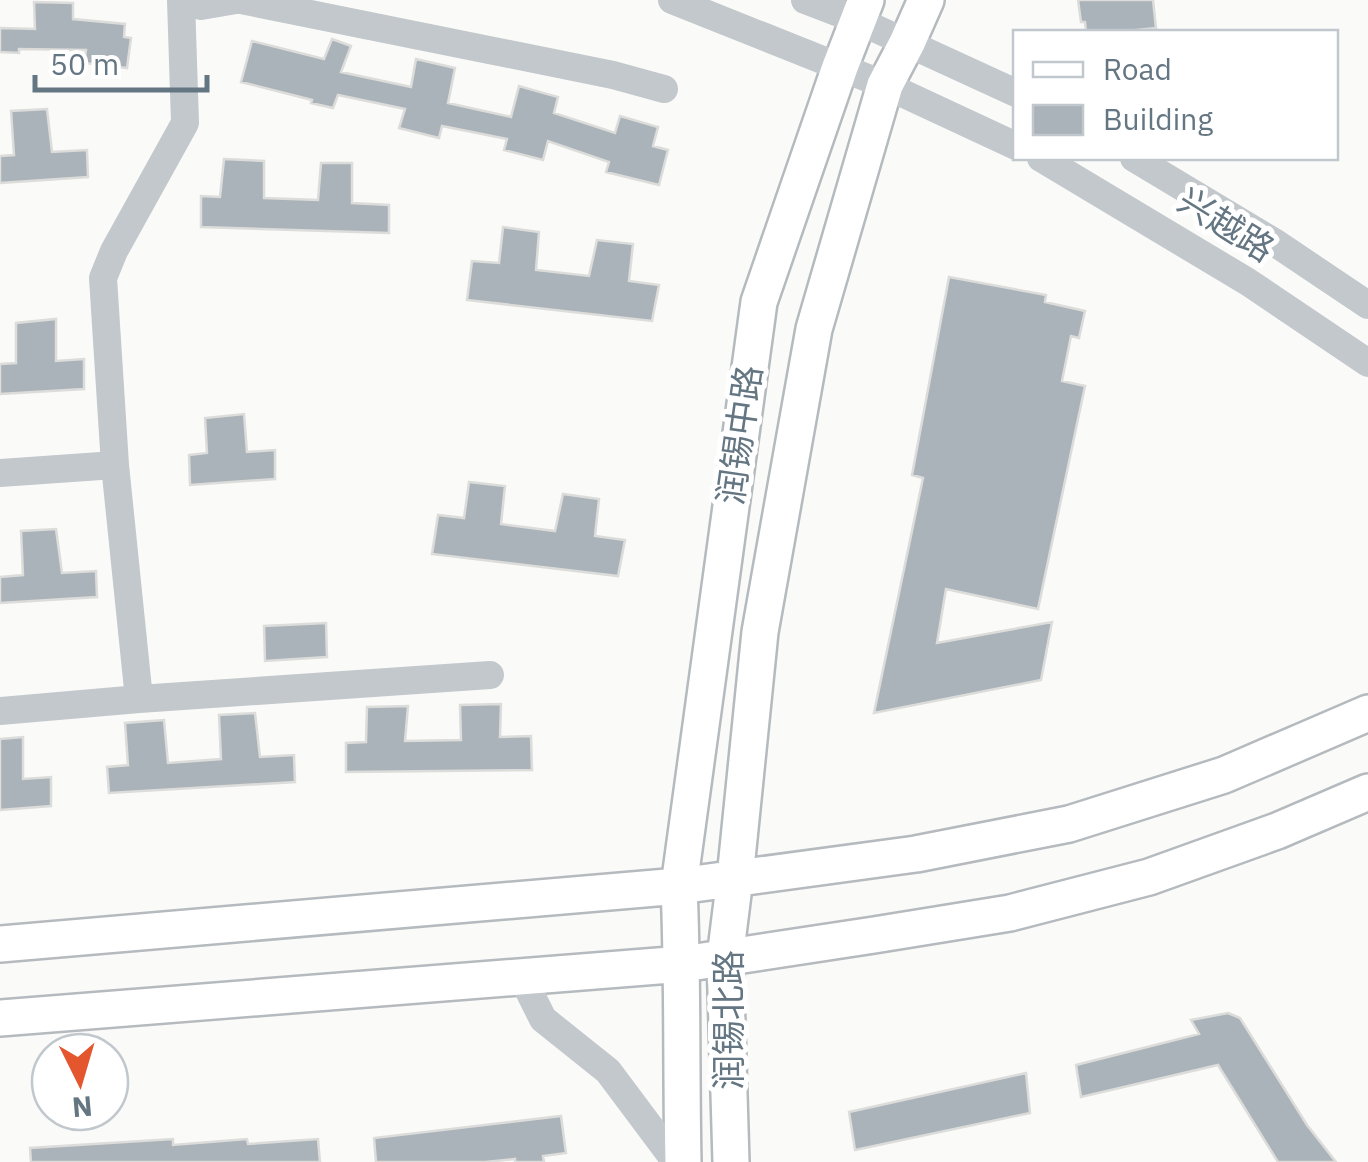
<svg xmlns="http://www.w3.org/2000/svg" width="1368" height="1162" viewBox="0 0 1368 1162" font-family="'IBM Plex Sans','Noto Sans SC',sans-serif">
  <style>
    .building { fill: #aab3b9; stroke: #dcdcda; stroke-width: 2.5 }
    .lines { fill: none; stroke-linecap: round; stroke-linejoin: round }
    .major-casing { stroke: #b5babe; stroke-width: 40 }
    .minor { stroke: #c3c8cc; stroke-width: 28 }
    .major { stroke: #fff; stroke-width: 35 }
    .labels { text-anchor: middle; stroke-width: 10; stroke-linejoin: round; paint-order: stroke }
    .street-label { font-size: 35px; fill: #657683; stroke: #fff }
  </style>
  <rect width="100%" height="100%" fill="#fafaf8"/>
  <path class="building" d="M 1078,0 L 1153,0 L 1156,28 L 1117,32 L 1086,32 L 1085,22 L 1081,22 Z
    M 34,2 L 73,3 L 73,19 L 125,24 L 124,37 L 131,38 L 127,68 L 84,63 L 86,50 L 19,49 L 19,53 L 0,52 L 0,28 L 35,29 Z
    M 332,39 L 351,46 L 341,72 L 411,87 L 416,59 L 455,68 L 448,103 L 511,117 L 519,86 L 558,97 L 554,113 L 615,133 L 620,116 L 658,127 L 653,146 L 668,150 L 659,185 L 606,172 L 609,162 L 548,141 L 543,160 L 504,150 L 507,139 L 442,126 L 439,138 L 399,128 L 405,109 L 338,95 L 333,108 L 311,103 L 312,100 L 241,82 L 252,41 L 324,59 Z
    M 47,109 L 52,152 L 87,150 L 88,177 L 0,183 L 0,156 L 14,155 L 11,111 Z
    M 224,159 L 264,161 L 264,198 L 318,200 L 321,163 L 352,163 L 352,203 L 389,205 L 389,233 L 201,227 L 201,196 L 220,197 Z
    M 503,227 L 539,232 L 536,270 L 589,276 L 597,240 L 633,244 L 629,281 L 659,285 L 652,321 L 467,300 L 472,261 L 499,263 Z
    M 949,277 L 1046,295 L 1045,302 L 1085,311 L 1079,338 L 1071,336 L 1062,381 L 1085,386 L 1038,609 L 946,589 L 937,643 L 1052,622 L 1041,680 L 874,713 L 923,478 L 912,475 Z
    M 56,319 L 56,361 L 84,359 L 84,389 L 0,394 L 0,364 L 16,363 L 16,323 Z
    M 244,414 L 247,452 L 275,450 L 275,479 L 190,485 L 189,455 L 207,453 L 205,418 Z
    M 469,482 L 505,486 L 501,524 L 555,531 L 563,494 L 599,499 L 595,536 L 625,540 L 618,576 L 432,554 L 438,515 L 464,518 Z
    M 56,529 L 62,573 L 96,571 L 97,597 L 0,603 L 0,577 L 23,575 L 21,531 Z
    M 326,623 L 327,657 L 265,661 L 264,626 Z
    M 501,704 L 500,737 L 531,736 L 532,770 L 346,772 L 346,743 L 366,742 L 367,707 L 408,706 L 405,741 L 461,740 L 460,705 Z
    M 255,713 L 260,757 L 294,755 L 295,782 L 109,793 L 107,767 L 128,765 L 125,723 L 164,720 L 168,763 L 221,759 L 219,715 Z
    M 23,737 L 23,779 L 51,777 L 51,806 L 0,810 L 0,739 Z
    M 1228,1013 L 1240,1018 L 1307,1125 L 1336,1162 L 1278,1162 L 1218,1065 L 1081,1097 L 1076,1065 L 1199,1034 L 1191,1020 Z
    M 1026,1073 L 1030,1113 L 855,1150 L 849,1112 Z
    M 561,1116 L 566,1153 L 543,1156 L 544,1162 L 515,1162 L 515,1159 L 485,1162 L 376,1162 L 374,1138 Z
    M 173,1139 L 173,1145 L 247,1139 L 248,1144 L 318,1139 L 320,1162 L 31,1162 L 30,1148 Z"/>
  <g class="lines">
    <defs>
      <path id="major" d="M 0,944 L 679,886 L 916,854 L 1069,824 L 1224,775 L 1368,713
        M 0,1018 L 683,964 L 874,935 L 1010,913 L 1149,877 L 1277,831 L 1368,792
        M 683,1162 C 681,1070 683,978 679,886 L 759,302 L 840,67 L 866,0
        M 731,1162 L 725,958 L 735,878 L 760,632 L 814,329 L 885,85 L 907,43 L 926,0"/>
    </defs>
    <use href="#major" class="major-casing"/>
    <path class="minor" d="M 186,0 L 201,6 L 236,0
      M 241,0 L 613,75 L 664,89
      M 672,0 L 885,85 L 1016,146
      M 805,0 L 857,20 L 1016,93
      M 1041,158 L 1248,282 L 1368,363
      M 1134,158 L 1274,242 L 1368,305
      M 0,473 L 115,465
      M 139,699 L 115,465 L 103,278 L 114,251 L 185,123 L 181,0
      M 0,711 L 139,699 L 490,675
      M 522,977 L 543,1019 L 608,1071 L 676,1162"/>
    <use href="#major" class="major"/>
  </g>
  <g class="labels">
    <g class="street-label">
      <text transform="translate(1226 225) rotate(32)" y="12">兴越路</text>
      <text transform="translate(740 435) rotate(-82)" y="12">润锡中路</text>
      <text transform="translate(729 1020) rotate(-90)" y="12">润锡北路</text>
    </g>
  </g>
  <rect x="1013" y="30" width="325" height="130" fill="#ffffff" stroke="#c1c8cd" stroke-width="2.5"/>
  <rect x="1033" y="62" width="50" height="15" fill="#ffffff" stroke="#c1c8cd" stroke-width="2.5"/>
  <text x="1103" y="80" font-size="30" fill="#657683">Road</text>
  <rect x="1033" y="105" width="50" height="30" fill="#aab3b9" stroke="#c1c8cd" stroke-width="2.5"/>
  <text x="1103" y="130" font-size="30" fill="#657683">Building</text>
  <g transform="translate(80 1082) rotate(175)"><circle r="48" fill="#ffffff" stroke="#c1c8cd" stroke-width="2.5"/>
  <path d="M0-8L18 38L0 25L-18 38Z" fill="#e4572e"/>
  <text y="-15" font-size="28" font-weight="bold" text-anchor="middle" fill="#657683">N</text>
  </g>
  <path d="M35 75v15h172v-15" fill="none" stroke="#657683" stroke-width="5"/>
  <text x="50" y="75" font-size="30" fill="#657683" stroke="#ffffff" stroke-width="8" paint-order="stroke">50 m</text>
</svg>
